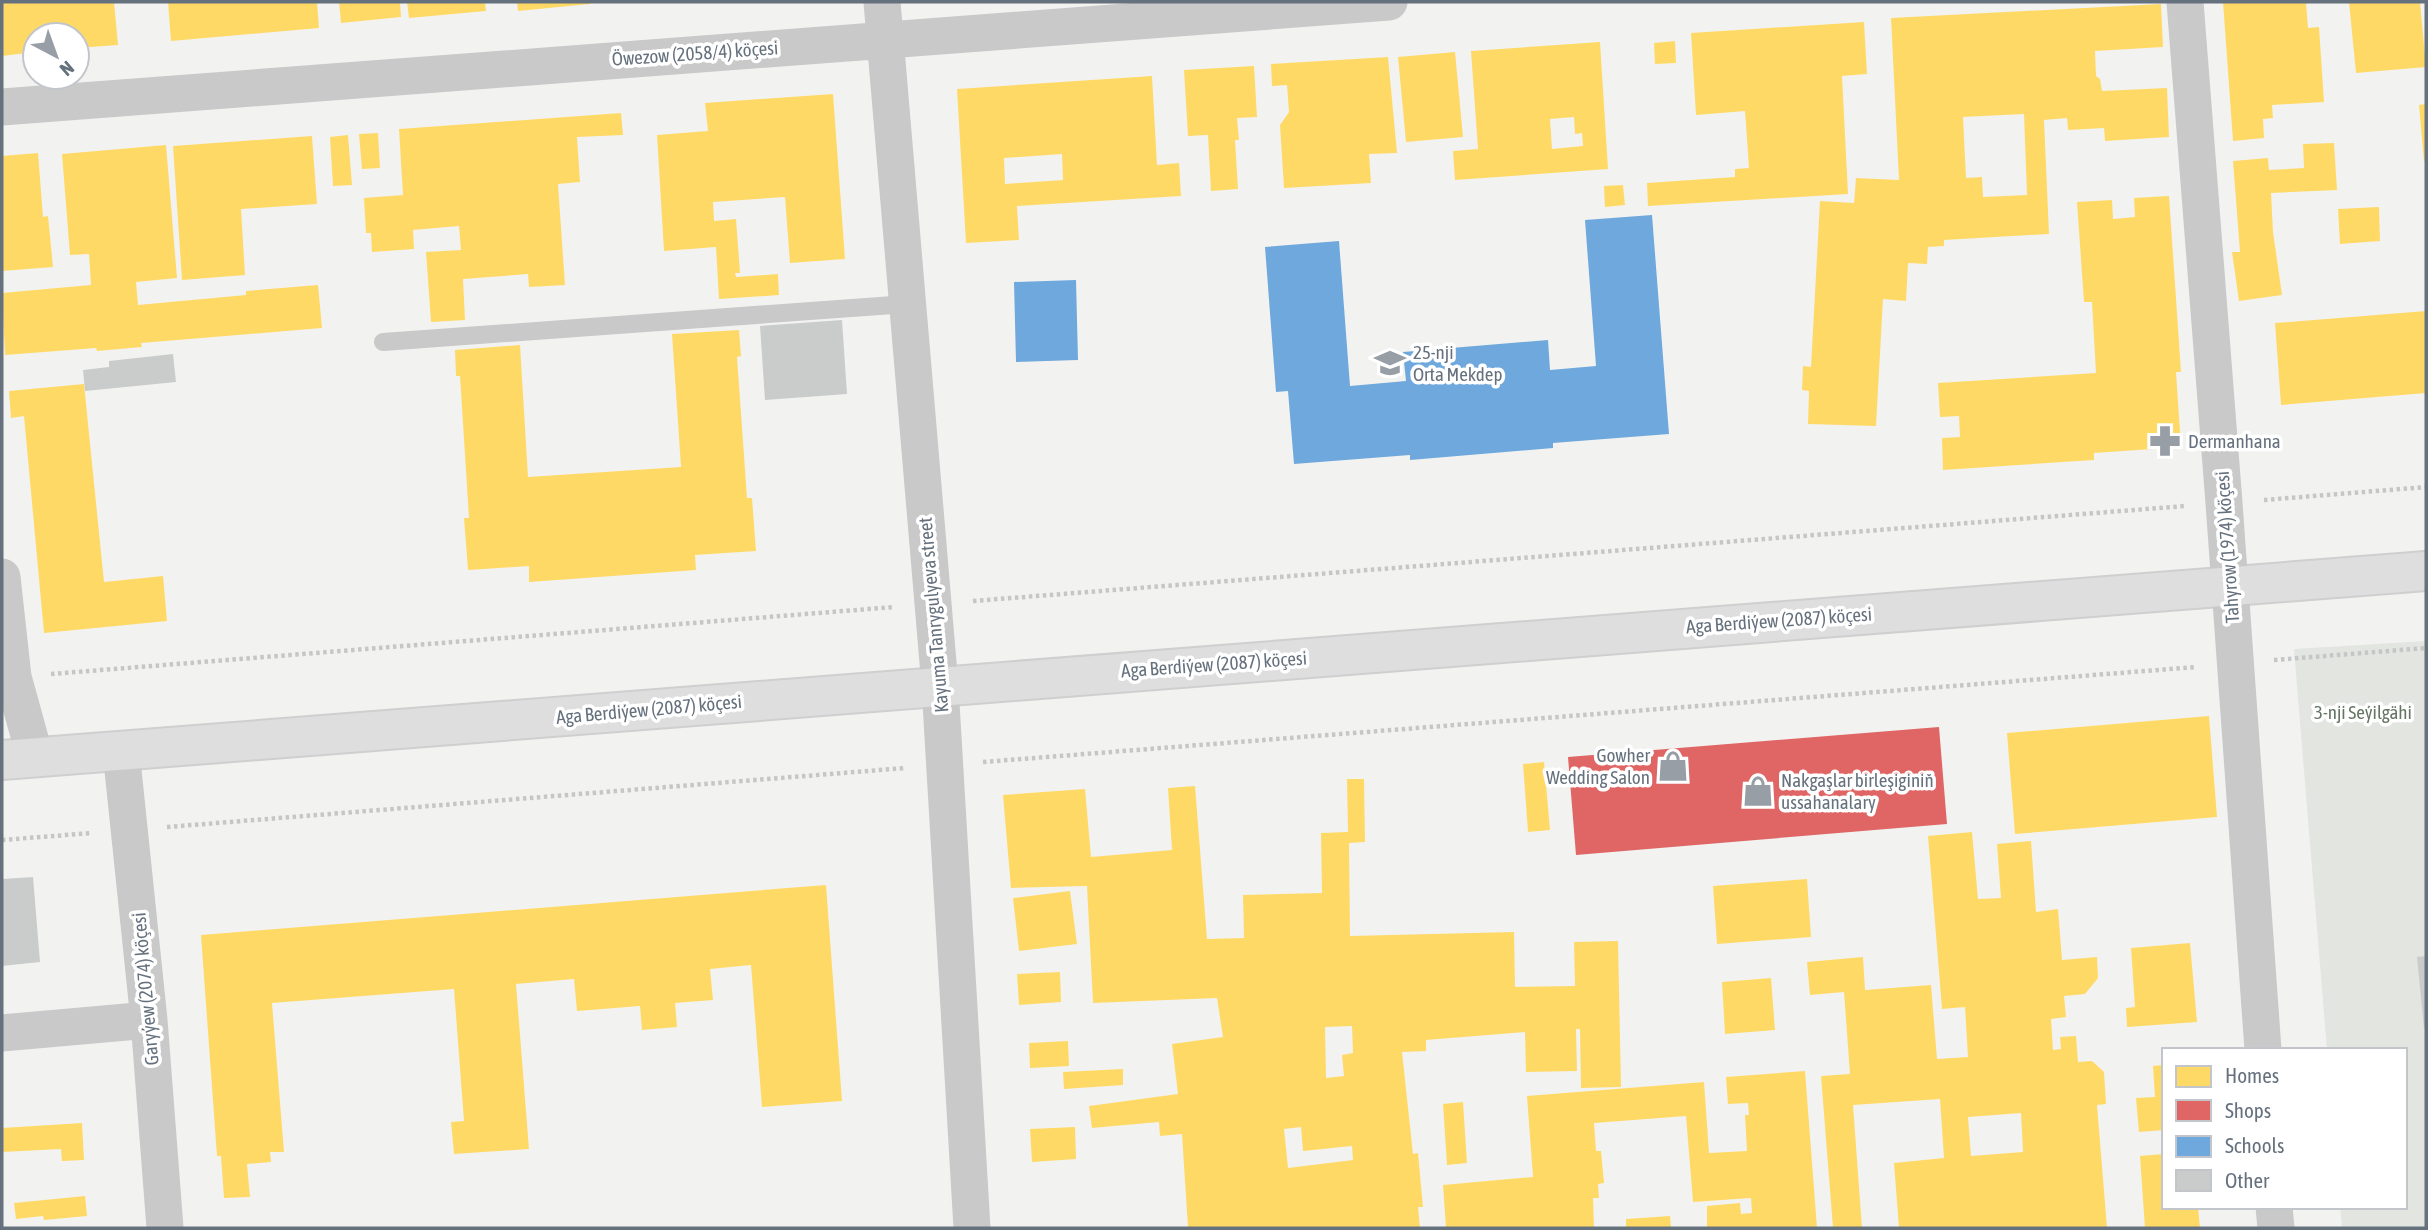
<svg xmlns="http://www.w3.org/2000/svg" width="2428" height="1230" viewBox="0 0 2428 1230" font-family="'Asap Condensed',sans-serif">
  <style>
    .green { fill: #e2e5e0 }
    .homes { fill: #ffd966; fill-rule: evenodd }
    .shops { fill: #e06666 }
    .schools { fill: #6fa8dc }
    .building { fill: #cacccc }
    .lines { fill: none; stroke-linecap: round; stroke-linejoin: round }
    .secondary-casing { stroke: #cecfcf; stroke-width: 42 }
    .path { stroke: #c6c6c6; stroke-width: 4.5; stroke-dasharray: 3.5 3.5; stroke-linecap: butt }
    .lane { stroke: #c9c9ca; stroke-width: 18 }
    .street { stroke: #c9c9ca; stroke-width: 37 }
    .secondary { stroke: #dedede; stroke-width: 38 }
    .labels { text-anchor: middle; stroke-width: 7; stroke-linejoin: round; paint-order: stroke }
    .street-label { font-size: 19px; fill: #66717e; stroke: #fff }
    .poi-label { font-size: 19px; fill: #66717e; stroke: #fff; text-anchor: start }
    .park-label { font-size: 19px; fill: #667664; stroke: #fff }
  </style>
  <rect width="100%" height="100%" fill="#f2f3f1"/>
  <path class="green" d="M 2426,641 L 2426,1228 L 2342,1228 L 2340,1207 L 2405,1207 L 2405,1050 L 2327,1050 L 2294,649 Z"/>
  <path class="homes" d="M 2,2 L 114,2 L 118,45 L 77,48 L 77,35 L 35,35 L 35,52 L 2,56 Z
    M 168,2 L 317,2 L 319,28 L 171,41 Z
    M 339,2 L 400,2 L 401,17 L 341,23 Z
    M 407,2 L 485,2 L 486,11 L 409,18 Z
    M 517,2 L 590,2 L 590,4 L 518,11 Z
    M 2223,2 L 2306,2 L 2308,28 L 2319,27 L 2324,102 L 2272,105 L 2273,118 L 2263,119 L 2264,138 L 2233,141 Z
    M 2349,2 L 2420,2 L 2426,67 L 2356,73 Z
    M 2161,4 L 2163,47 L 2095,51 L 2096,76 L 2100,79 L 2102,91 L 2167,88 L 2169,137 L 2105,141 L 2104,128 L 2068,130 L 2067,118 L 2044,120 L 2049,234 L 1944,240 L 1944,246 L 1928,247 L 1927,264 L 1908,263 L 1906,301 L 1883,299 L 1876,426 L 1808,424 L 1809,391 L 1802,390 L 1803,366 L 1811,367 L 1820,201 L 1854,203 L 1856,178 L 1899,180 L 1891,18 ZM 2024,114 L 2027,195 L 1983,197 L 1982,177 L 1966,178 L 1963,117 Z
    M 1864,22 L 1867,74 L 1842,76 L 1848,194 L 1648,206 L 1647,183 L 1735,177 L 1735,169 L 1749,168 L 1745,111 L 1696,115 L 1691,33 Z
    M 1675,41 L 1676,63 L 1655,64 L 1654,43 Z
    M 1600,42 L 1608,169 L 1455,180 L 1453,151 L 1478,149 L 1471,51 ZM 1574,117 L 1575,134 L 1582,133 L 1583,146 L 1552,149 L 1550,119 Z
    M 1455,52 L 1463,137 L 1406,142 L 1398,57 Z
    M 1388,57 L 1397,153 L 1369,154 L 1371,183 L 1284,188 L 1280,125 L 1289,112 L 1287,85 L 1272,86 L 1271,64 Z
    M 1254,66 L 1257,117 L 1237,118 L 1239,140 L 1235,140 L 1238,189 L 1211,191 L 1208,135 L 1188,136 L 1184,70 Z
    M 1152,76 L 1157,165 L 1179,163 L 1181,196 L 1017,206 L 1019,240 L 966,243 L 957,89 ZM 1062,154 L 1063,180 L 1005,184 L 1004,158 Z
    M 833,94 L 845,259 L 790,263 L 785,197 L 713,202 L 714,221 L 736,219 L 740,273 L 735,273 L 736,277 L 778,274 L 779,295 L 719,299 L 716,247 L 664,251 L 657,135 L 708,131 L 705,103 Z
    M 2426,104 L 2426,161 L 2424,161 L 2419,105 Z
    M 621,113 L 623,135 L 577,137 L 580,182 L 558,184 L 565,285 L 529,287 L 528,274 L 463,279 L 465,320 L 431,322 L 426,252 L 461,250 L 459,226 L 413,230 L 414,249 L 372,252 L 371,233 L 366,233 L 364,198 L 403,195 L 399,129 Z
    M 378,133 L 380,168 L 362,169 L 359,134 Z
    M 348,135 L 352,185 L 333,186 L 330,137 Z
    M 312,136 L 317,204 L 241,209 L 245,275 L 182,280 L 173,146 Z
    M 2334,143 L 2337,190 L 2271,193 L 2273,232 L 2282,295 L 2239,301 L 2232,252 L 2240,252 L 2233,161 L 2268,158 L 2269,170 L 2304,168 L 2303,144 Z
    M 166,145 L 177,278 L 136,282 L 138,305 L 246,295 L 246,291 L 318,285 L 322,328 L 141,343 L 142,347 L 97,351 L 96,348 L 5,355 L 2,293 L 91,285 L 89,254 L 70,255 L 62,154 Z
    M 38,153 L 43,217 L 48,216 L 53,267 L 2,271 L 2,156 Z
    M 1623,185 L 1625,205 L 1605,207 L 1604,186 Z
    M 2169,196 L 2181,372 L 2176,372 L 2181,447 L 2094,453 L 2094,460 L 1943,470 L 1942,438 L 1960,437 L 1959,416 L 1940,417 L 1938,383 L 2096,373 L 2092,302 L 2084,302 L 2077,202 L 2112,200 L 2113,219 L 2135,217 L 2134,198 Z
    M 2379,207 L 2380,241 L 2340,244 L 2338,209 Z
    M 2426,311 L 2426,393 L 2281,405 L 2275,323 Z
    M 739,330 L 741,356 L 737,357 L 747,498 L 752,498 L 756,551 L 695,555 L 696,570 L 529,582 L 529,566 L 468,570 L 464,518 L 469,518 L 460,376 L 456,376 L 455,350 L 520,345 L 528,477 L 681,467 L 672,334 Z
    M 84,384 L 104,582 L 163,576 L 167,621 L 44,633 L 24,416 L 11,418 L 9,391 Z
    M 2209,716 L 2217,817 L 2015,834 L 2007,733 Z
    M 1544,762 L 1550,830 L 1528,832 L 1523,764 Z
    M 1347,779 L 1364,779 L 1365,842 L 1349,843 L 1350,936 L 1514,932 L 1515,987 L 1575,986 L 1574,942 L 1618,941 L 1621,1087 L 1581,1088 L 1580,1029 L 1576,1029 L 1577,1071 L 1526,1072 L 1525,1032 L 1426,1040 L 1426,1051 L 1402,1052 L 1413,1154 L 1418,1153 L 1423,1207 L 1418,1207 L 1420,1228 L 1188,1228 L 1182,1134 L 1160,1136 L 1159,1122 L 1092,1128 L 1089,1106 L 1178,1094 L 1172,1044 L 1223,1037 L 1217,998 L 1093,1003 L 1087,886 L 1011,888 L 1003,795 L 1085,789 L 1091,857 L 1172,850 L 1168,788 L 1195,786 L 1207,939 L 1244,938 L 1243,895 L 1322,893 L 1321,833 L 1348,832 ZM 1352,1026 L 1353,1053 L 1342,1055 L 1344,1076 L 1326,1078 L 1325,1027 ZM 1301,1127 L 1303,1151 L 1352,1146 L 1353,1160 L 1288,1168 L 1284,1129 Z
    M 1972,832 L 1978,899 L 2001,898 L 1997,844 L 2031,841 L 2036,912 L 2058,909 L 2062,960 L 2097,957 L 2098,978 L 2085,994 L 2064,996 L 2066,1017 L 2051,1019 L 2053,1050 L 2061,1049 L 2060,1037 L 2076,1036 L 2078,1062 L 2092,1061 L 2104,1072 L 2106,1104 L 2097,1105 L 2107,1228 L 1899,1228 L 1894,1163 L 1944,1158 L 1940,1099 L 1853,1105 L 1862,1228 L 1833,1228 L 1821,1076 L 1850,1074 L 1844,992 L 1810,995 L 1807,962 L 1863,957 L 1865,990 L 1931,985 L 1937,1059 L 1968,1057 L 1965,1007 L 1942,1009 L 1928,836 ZM 2021,1113 L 2023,1152 L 1971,1156 L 1968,1117 Z
    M 1807,879 L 1811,937 L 1717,944 L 1713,886 Z
    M 826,885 L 842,1101 L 762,1107 L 751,965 L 710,969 L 713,1000 L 675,1003 L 677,1027 L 642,1030 L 640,1006 L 577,1011 L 574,979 L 516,984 L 529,1149 L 454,1154 L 451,1122 L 464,1121 L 454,989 L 272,1003 L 284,1152 L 270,1152 L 271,1162 L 247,1164 L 250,1197 L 224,1198 L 221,1156 L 217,1156 L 201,935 Z
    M 1070,891 L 1077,944 L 1019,951 L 1013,898 Z
    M 2190,943 L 2197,1022 L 2127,1027 L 2126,1008 L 2135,1007 L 2131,948 Z
    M 1060,972 L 1061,1002 L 1019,1005 L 1017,974 Z
    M 1771,978 L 1775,1030 L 1725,1034 L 1722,982 Z
    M 1068,1041 L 1069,1066 L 1030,1068 L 1029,1043 Z
    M 2164,1065 L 2164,1130 L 2139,1132 L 2136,1098 L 2155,1097 L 2153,1066 Z
    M 1123,1069 L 1123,1085 L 1064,1089 L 1063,1072 Z
    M 1805,1071 L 1817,1228 L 1707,1228 L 1707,1206 L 1740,1203 L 1741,1214 L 1752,1213 L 1751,1198 L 1693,1202 L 1686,1116 L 1594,1123 L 1596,1151 L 1601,1151 L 1604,1183 L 1598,1184 L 1599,1198 L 1593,1198 L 1594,1228 L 1446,1228 L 1443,1185 L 1533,1177 L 1527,1096 L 1704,1082 L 1709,1153 L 1747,1151 L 1745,1115 L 1749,1115 L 1748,1103 L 1728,1104 L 1726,1077 Z
    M 1463,1102 L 1467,1163 L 1447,1165 L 1443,1104 Z
    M 82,1123 L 84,1160 L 62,1161 L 61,1149 L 2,1152 L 2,1128 Z
    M 1075,1127 L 1076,1159 L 1032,1162 L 1030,1129 Z
    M 2164,1154 L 2164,1207 L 2198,1207 L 2200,1228 L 2145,1228 L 2140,1156 Z
    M 85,1196 L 87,1216 L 44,1220 L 43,1216 L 16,1219 L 14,1203 Z
    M 1670,1216 L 1671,1228 L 1626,1228 L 1626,1219 Z"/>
  <path class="shops" d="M 1939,727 L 1947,824 L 1576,855 L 1568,757 Z"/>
  <path class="schools" d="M 1652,215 L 1669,434 L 1553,443 L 1553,448 L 1410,460 L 1410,455 L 1294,464 L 1288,391 L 1276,392 L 1265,247 L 1339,241 L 1350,386 L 1406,381 L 1403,352 L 1548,340 L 1550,370 L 1596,366 L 1585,220 Z
    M 1076,280 L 1078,360 L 1016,362 L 1014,282 Z"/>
  <path class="building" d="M 842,320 L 847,394 L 765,400 L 760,326 Z
    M 173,354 L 176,382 L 85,391 L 83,370 L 109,367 L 109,361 Z
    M 33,877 L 40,962 L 2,966 L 2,879 Z
    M 2426,956 L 2426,1028 L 2424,1028 L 2417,957 Z"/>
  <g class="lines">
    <defs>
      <path id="secondary" d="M 2,760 L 2426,571"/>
    </defs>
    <use href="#secondary" class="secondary-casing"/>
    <path class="path" d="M 2264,500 L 2426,487
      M 973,601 L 2185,506
      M 2274,660 L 2426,648
      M 51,674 L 894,607
      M 983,762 L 2196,667
      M 167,827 L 905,768
      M 2,840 L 92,833"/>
    <path class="lane" d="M 383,342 L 907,304"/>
    <path class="street" d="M 882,2 L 940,686 L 972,1228
      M 2185,2 L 2224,503 L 2263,1050
      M 2,107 L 1389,2
      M 2,577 L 13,677 L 35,757
      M 121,751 L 149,1020 L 165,1228
      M 2,1033 L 149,1020
      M 2274,1207 L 2276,1228"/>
    <use href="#secondary" class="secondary"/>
  </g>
  <defs>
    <symbol id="school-bare" viewBox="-9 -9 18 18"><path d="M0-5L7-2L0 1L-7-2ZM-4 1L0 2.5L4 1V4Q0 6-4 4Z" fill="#979ea6" stroke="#fff" stroke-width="2.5" paint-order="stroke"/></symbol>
    <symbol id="pharmacy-bare" viewBox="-9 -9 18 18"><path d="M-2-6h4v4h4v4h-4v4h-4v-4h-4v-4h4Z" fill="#979ea6" stroke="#fff" stroke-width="2.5" paint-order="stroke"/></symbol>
    <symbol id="shop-bare" viewBox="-9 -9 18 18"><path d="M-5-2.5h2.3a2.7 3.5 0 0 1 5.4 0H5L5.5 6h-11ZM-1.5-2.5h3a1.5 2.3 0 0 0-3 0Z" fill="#979ea6" stroke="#fff" stroke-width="2.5" paint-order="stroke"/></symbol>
  </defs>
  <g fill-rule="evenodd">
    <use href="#school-bare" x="1368" y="341" width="44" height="44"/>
    <use href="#pharmacy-bare" x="2143" y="419" width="44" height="44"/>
    <use href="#shop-bare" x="1651" y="744" width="44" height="44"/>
    <use href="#shop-bare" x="1736" y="769" width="44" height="44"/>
  </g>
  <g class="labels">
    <g class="street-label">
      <text transform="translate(695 53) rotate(-4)" y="7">Öwezow (2058/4) köçesi</text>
      <text transform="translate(2227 547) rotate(-94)" y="7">Tahyrow (1974) köçesi</text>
      <text transform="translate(933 615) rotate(-95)" y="7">Kayuma Tanrygulyeva street</text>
      <text transform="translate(1779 620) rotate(-4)" y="7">Aga Berdiýew (2087) köçesi</text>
      <text transform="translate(1214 664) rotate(-4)" y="7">Aga Berdiýew (2087) köçesi</text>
      <text transform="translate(649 709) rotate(-5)" y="7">Aga Berdiýew (2087) köçesi</text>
      <text transform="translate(145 989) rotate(-95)" y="7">Garyýew (2074) köçesi</text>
    </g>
    <g class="poi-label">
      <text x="1413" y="359">25-nji<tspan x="1413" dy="22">Orta Mekdep</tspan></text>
      <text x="2188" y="448">Dermanhana</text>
      <text x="1650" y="762" text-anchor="end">Gowher<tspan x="1650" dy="22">Wedding Salon</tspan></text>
      <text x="1781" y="787">Nakgaşlar birleşiginiň<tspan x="1781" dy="22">ussahanalary</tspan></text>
    </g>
    <g class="park-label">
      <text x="2363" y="719">3-nji Seýilgähi</text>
    </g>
  </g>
  <rect width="2428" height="1230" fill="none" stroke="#66717e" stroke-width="7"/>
  <rect x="2162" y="1048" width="245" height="161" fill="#ffffff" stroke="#c2c6cb" stroke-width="2"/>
  <rect x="2176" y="1066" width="35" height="21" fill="#ffd966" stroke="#c2c6cb" stroke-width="2"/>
  <text x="2225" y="1083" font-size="21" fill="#66717e">Homes</text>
  <rect x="2176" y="1100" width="35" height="21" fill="#e06666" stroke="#c2c6cb" stroke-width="2"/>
  <text x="2225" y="1118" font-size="21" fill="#66717e">Shops</text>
  <rect x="2176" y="1136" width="35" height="21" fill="#6fa8dc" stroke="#c2c6cb" stroke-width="2"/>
  <text x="2225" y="1153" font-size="21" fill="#66717e">Schools</text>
  <rect x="2176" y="1170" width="35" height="21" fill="#cacccc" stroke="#c2c6cb" stroke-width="2"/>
  <text x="2225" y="1188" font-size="21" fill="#66717e">Other</text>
  <g transform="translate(56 56) rotate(139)"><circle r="33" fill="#ffffff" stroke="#c2c6cb" stroke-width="2"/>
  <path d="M0-5L12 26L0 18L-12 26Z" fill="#979ea6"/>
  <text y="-10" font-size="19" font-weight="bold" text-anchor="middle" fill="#66717e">N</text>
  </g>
</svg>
